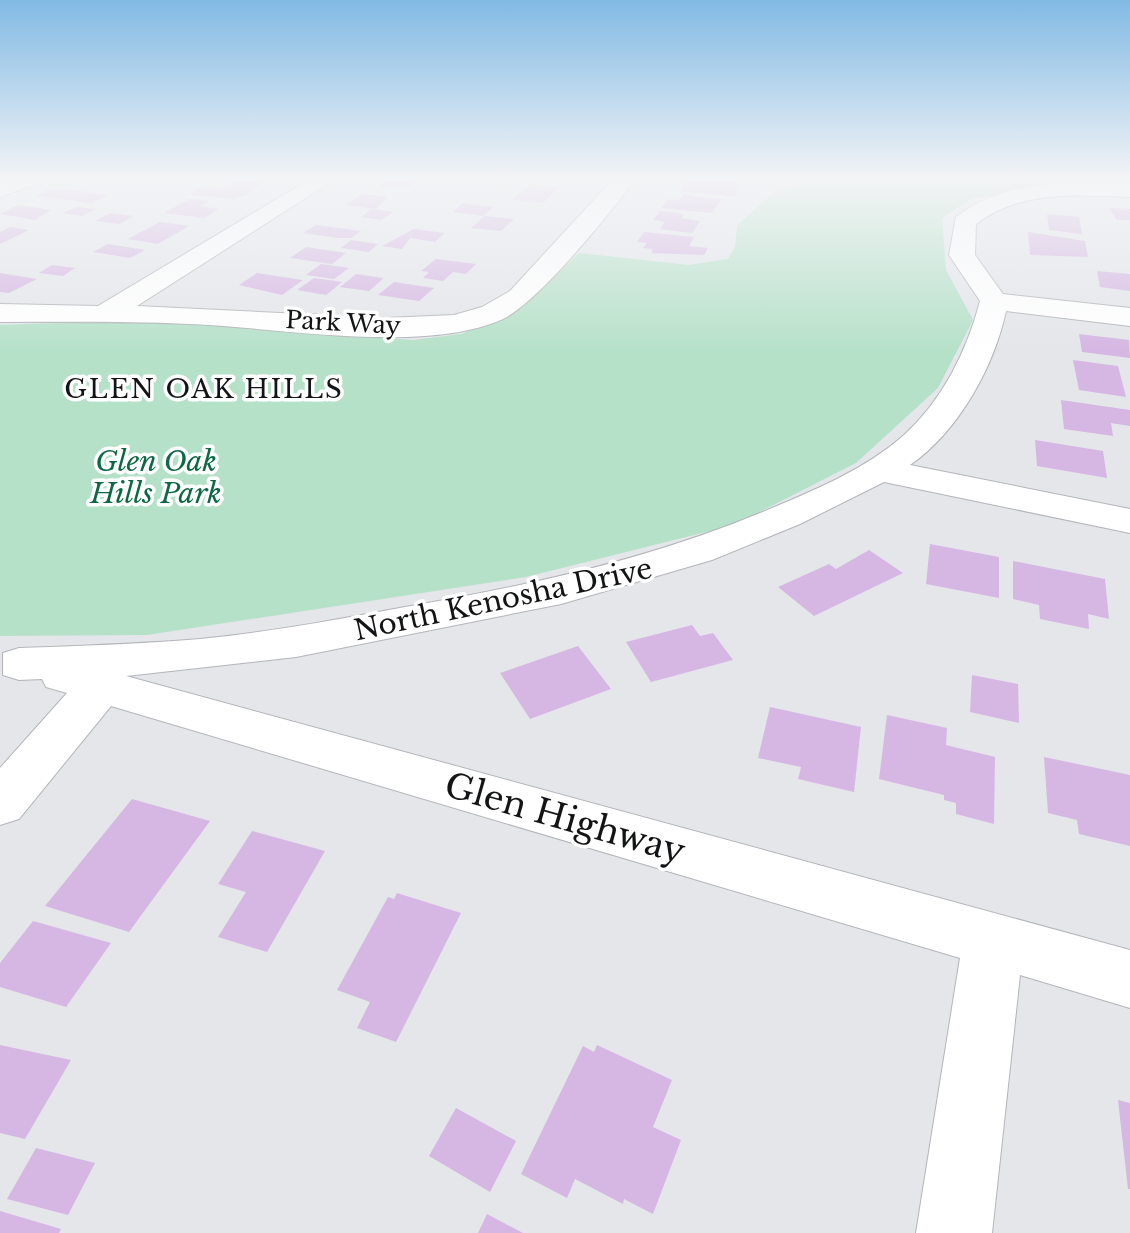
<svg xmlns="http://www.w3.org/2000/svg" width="1130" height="1233" viewBox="0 0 1130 1233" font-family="'Libre Baskerville',serif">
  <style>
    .green { fill: #b6e1c9 }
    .building { fill: #d6b7e3 }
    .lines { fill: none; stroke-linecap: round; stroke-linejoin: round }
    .street-casing { stroke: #b3b5ba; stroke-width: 2 }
    .street { fill: #fff; fill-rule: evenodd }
    .labels { text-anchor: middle; stroke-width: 7; stroke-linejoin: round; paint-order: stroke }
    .far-street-label { font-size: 24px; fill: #131415; stroke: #fff }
    .far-neighbourhood-label { font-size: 26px; letter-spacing: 2px; fill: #131415; stroke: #fff }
    .park-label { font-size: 28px; font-style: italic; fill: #0d6844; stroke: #fff }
    .street-label { font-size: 28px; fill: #131415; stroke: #fff }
    .near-street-label { font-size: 34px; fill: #131415; stroke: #fff }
  </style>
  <rect width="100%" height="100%" fill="#e4e6ea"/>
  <path class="green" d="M 809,178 L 1130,178 L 1130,185 L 1053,184 L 971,199 L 942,218 L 946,270 L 973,320 L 938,388 L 856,463 L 734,525 L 526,577 L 147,635 L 0,636 L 0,325 L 140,320 L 413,340 L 461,334 L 506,316 L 530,300 L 579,253 L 689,265 L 728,259 L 735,247 L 737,225 L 777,190 Z"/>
  <path class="building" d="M 223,178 L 257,178 L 267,179 L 246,195 L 232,199 L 190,194 L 203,186 L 222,189 L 231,182 L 217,180 Z
    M 391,178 L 399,178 L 419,180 L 406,189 L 378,186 Z
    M 686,178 L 738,182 L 737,185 L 742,185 L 737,194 L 730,196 L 681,191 Z
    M 529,184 L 559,187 L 543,203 L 512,200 Z
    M 53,188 L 108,195 L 92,203 L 36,196 Z
    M 362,194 L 387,197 L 376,209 L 346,205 Z
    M 684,194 L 698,197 L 722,199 L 712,213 L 662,208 L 668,199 L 679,200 Z
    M 189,199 L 208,201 L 199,206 L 219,209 L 205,218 L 164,213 Z
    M 463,203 L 466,204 L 493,207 L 483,216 L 453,212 Z
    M 18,205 L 51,210 L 35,220 L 0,214 Z
    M 77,207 L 96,209 L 82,216 L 62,213 Z
    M 1109,208 L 1130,209 L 1130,220 L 1117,220 Z
    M 372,209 L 393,212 L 381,220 L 361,217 Z
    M 660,211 L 684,214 L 681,218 L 700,221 L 692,233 L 660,229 L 665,222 L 653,220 Z
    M 110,213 L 134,216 L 119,224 L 95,221 Z
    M 1047,214 L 1079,217 L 1082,234 L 1049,230 Z
    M 485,216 L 514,219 L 501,231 L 471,228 Z
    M 160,222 L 189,226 L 158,244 L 128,239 Z
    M 316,225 L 361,231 L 351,238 L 339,238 L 303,233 Z
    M 10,227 L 29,230 L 0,244 L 0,232 Z
    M 414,229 L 445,233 L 435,242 L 410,238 L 402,249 L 382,246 Z
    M 644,232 L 694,237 L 689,246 L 708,248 L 704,255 L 651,253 L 653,249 L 643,248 L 647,243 L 637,242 Z
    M 1028,232 L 1085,241 L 1088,257 L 1030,255 Z
    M 351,240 L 378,244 L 369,252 L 341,248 Z
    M 108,244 L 145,250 L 130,258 L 93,252 Z
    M 306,247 L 346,253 L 332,264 L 290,258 Z
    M 436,259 L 476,264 L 466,274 L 453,272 L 443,281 L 423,278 L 429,272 L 421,271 Z
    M 321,264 L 349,268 L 334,279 L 306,275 Z
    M 52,265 L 75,268 L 63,276 L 39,273 Z
    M 1097,271 L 1130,274 L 1130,291 L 1100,287 Z
    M 0,273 L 37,279 L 9,293 L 0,292 Z
    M 257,273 L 303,280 L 282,295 L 239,285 Z
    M 356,274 L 384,278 L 369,291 L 340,287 Z
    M 314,278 L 342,282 L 326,295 L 297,290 Z
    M 394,282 L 434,288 L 419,301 L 378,295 Z
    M 1079,334 L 1129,340 L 1130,358 L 1082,352 Z
    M 1073,360 L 1118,366 L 1126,397 L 1079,390 Z
    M 1061,400 L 1130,410 L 1130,426 L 1111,423 L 1113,436 L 1064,429 Z
    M 1035,440 L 1103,451 L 1107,478 L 1037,466 Z
    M 930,544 L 999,557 L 999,598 L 926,584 Z
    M 869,550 L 903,573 L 814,616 L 778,587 L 829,564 L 836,569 Z
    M 1013,561 L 1105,579 L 1109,619 L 1088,614 L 1089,629 L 1040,619 L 1039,605 L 1013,599 Z
    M 692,625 L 700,636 L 713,633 L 733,660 L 651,682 L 626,642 Z
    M 578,646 L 611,689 L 530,719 L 500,673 Z
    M 972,675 L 1018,684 L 1019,723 L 970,712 Z
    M 770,707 L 861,727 L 854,792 L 798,779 L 801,767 L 758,758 Z
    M 887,715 L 947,728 L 946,745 L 995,757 L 994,824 L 956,814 L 956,803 L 944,800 L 944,795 L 879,779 Z
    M 1044,757 L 1130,775 L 1130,846 L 1079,834 L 1077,820 L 1048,813 Z
    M 132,799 L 210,821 L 129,932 L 45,906 Z
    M 252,831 L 325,851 L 267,952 L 218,937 L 246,892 L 218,884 Z
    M 397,893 L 461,913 L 396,1042 L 357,1028 L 370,1002 L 337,990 L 388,897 L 394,899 Z
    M 33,921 L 111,943 L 66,1007 L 0,987 L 0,963 Z
    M 0,1045 L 71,1060 L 25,1139 L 0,1133 Z
    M 597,1045 L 672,1080 L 653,1127 L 681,1140 L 653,1214 L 624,1199 L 623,1204 L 575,1179 L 567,1198 L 521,1174 L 583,1046 L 594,1052 Z
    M 1118,1100 L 1130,1103 L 1130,1189 L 1128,1189 Z
    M 456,1108 L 516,1141 L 490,1192 L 429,1156 Z
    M 36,1148 L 95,1163 L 68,1215 L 7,1199 Z
    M 0,1211 L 61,1229 L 59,1233 L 0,1233 Z
    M 487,1214 L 523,1233 L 478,1233 Z"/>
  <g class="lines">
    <defs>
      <path id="street" d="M 12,178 L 41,178 L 38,183 L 0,197 L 0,182 Z
        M 312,178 L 337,178 L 137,306 L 386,318 L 454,315 L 482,307 L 510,291 L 614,178 L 636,178 C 611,213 538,302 503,319 C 423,355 277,327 189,324 C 126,321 63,322 0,322 L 0,304 L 98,306 Z
        M 1065,183 L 1130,183 L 1130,197 C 1076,195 1020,190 976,224 L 975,255 L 1003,294 L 1130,308 L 1130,326 L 1006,311 C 994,367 958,432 910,465 L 1130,509 L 1130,533 L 884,482 L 800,524 L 712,560 L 561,604 L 296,657 L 126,676 L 1130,950 L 1130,1008 L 1020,975 L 992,1233 L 916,1233 L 960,958 L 111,706 L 19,819 L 0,825 L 0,768 L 67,693 L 46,687 L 42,679 L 19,680 L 3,675 L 3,653 L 19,648 C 79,646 140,644 200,639 C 273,632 344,618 416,605 C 536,584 652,558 765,511 C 813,491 864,470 903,436 C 942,401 967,351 980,301 L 949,255 L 956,217 C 989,192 1024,185 1065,183 Z"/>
    </defs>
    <use href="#street" class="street-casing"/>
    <use href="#street" class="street"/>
  </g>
  <linearGradient id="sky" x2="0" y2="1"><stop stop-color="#82bae4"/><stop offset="0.51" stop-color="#f3f4f6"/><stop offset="1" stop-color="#f3f4f6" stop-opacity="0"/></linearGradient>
  <rect width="1130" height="350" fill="url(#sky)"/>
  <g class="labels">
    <g class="far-street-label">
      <text transform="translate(343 323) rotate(3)" y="8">Park Way</text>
    </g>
    <g class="far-neighbourhood-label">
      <text x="204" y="398">GLEN OAK HILLS</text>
    </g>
    <g class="park-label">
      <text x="156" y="471">Glen Oak<tspan x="156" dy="32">Hills Park</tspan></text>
    </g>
    <g class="street-label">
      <text transform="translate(503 599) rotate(-12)" y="10">North Kenosha Drive</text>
    </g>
    <g class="near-street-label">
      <text transform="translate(565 818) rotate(16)" y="12">Glen Highway</text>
    </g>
  </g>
</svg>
